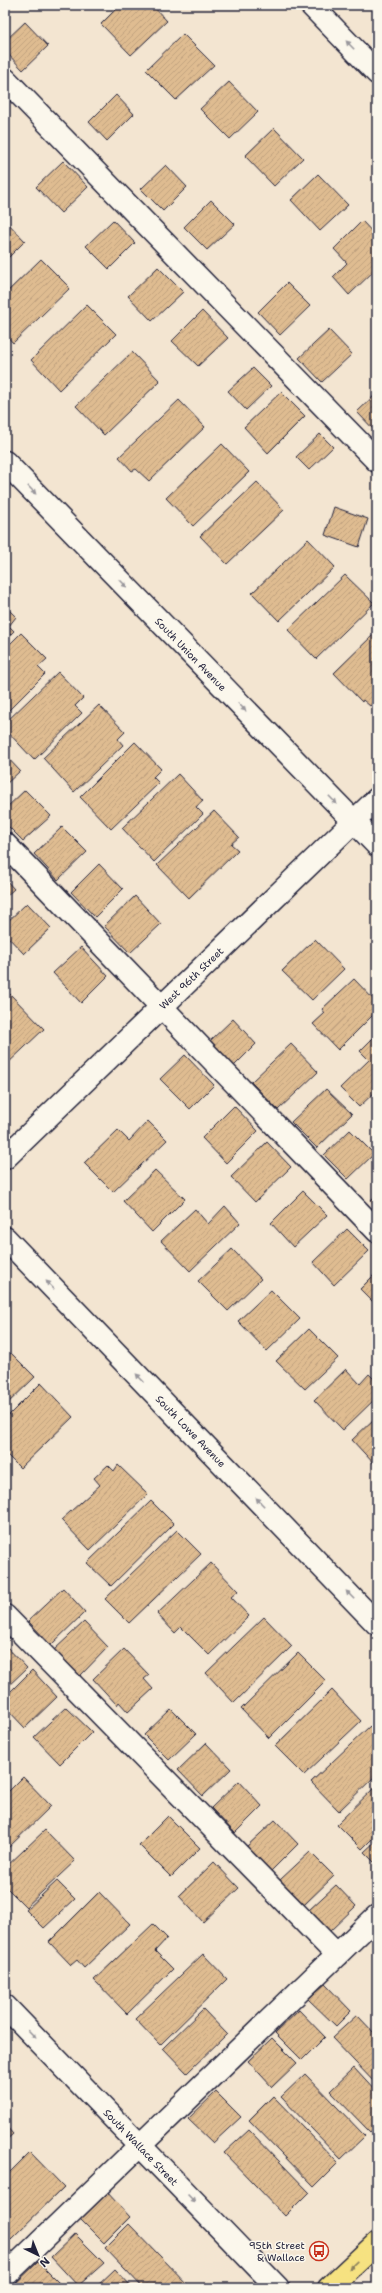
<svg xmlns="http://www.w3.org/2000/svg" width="382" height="2293" viewBox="0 0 382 2293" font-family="'Shantell Sans',sans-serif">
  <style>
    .building { fill: url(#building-hatch); stroke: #22223b }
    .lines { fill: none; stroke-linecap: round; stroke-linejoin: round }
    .minor-casing { stroke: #22223b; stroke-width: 25 }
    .major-casing { stroke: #22223b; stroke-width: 25 }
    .minor { stroke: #fbf7ec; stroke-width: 22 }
    .major { stroke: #f6e281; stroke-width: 22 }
    .oneway { fill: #99979c }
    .oneway2 { fill: #8c825e }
    .labels { text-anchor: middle; stroke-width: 3; stroke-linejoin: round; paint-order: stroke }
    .street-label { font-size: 10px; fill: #22223b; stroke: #fbf7ec }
    .poi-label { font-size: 10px; fill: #22223b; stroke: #fbf7ec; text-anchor: end }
  </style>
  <defs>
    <pattern id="building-hatch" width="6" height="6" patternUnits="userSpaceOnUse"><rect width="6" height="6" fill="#dfbc91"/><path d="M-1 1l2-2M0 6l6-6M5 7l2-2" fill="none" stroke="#bfa17e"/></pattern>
  </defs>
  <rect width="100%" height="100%" fill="#f3e5d1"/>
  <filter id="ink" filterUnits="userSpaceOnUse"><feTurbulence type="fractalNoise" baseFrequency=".025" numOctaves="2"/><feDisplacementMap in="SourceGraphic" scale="8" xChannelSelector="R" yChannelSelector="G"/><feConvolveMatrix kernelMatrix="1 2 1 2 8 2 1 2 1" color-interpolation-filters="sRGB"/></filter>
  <g filter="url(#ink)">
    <path class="building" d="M 120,5 L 152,5 L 167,21 L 131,55 L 101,24 Z
      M 25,22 L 48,46 L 23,70 L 5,51 L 5,41 Z
      M 183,34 L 214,65 L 176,100 L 146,70 Z
      M 229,82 L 258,112 L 230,139 L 200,109 Z
      M 116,95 L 134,114 L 107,141 L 89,122 Z
      M 274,128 L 303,158 L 274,186 L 245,156 Z
      M 63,161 L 88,187 L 61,213 L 36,187 Z
      M 166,165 L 187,187 L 163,211 L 141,189 Z
      M 318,174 L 348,205 L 320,231 L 291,200 Z
      M 211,200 L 235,224 L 207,250 L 184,227 Z
      M 5,220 L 25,241 L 5,261 Z
      M 113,220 L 135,243 L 109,269 L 86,246 Z
      M 362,221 L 377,237 L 377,268 L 349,295 L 333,277 L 347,263 L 334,249 Z
      M 41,259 L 70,288 L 13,343 L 5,334 L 5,294 Z
      M 158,267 L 183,292 L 152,321 L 128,296 Z
      M 287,283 L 310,306 L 280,335 L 258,312 Z
      M 87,305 L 116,334 L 59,390 L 31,360 Z
      M 202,311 L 228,338 L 198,366 L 172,341 Z
      M 329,330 L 352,354 L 322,382 L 299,358 Z
      M 132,352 L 160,381 L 104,435 L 76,406 Z
      M 253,368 L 271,386 L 246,410 L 228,391 Z
      M 281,392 L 305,416 L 268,453 L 244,427 Z
      M 377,393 L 377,433 L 357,412 Z
      M 179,400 L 205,427 L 149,481 L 136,469 L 132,471 L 119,457 Z
      M 320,434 L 333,447 L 309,470 L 296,457 Z
      M 222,444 L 249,472 L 193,526 L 166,498 Z
      M 257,482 L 284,510 L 227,564 L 200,536 Z
      M 334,507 L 368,519 L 359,547 L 325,535 Z
      M 308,539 L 335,567 L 279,621 L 252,593 Z
      M 345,575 L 374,603 L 316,659 L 288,630 Z
      M 5,606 L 16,617 L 9,626 L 14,631 L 5,640 Z
      M 377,631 L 377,699 L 370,706 L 363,700 L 362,702 L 334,673 Z
      M 21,633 L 47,659 L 38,667 L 45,674 L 5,714 L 5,649 Z
      M 58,672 L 83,698 L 75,706 L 82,713 L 34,760 L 5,729 L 5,723 Z
      M 99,705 L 125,732 L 118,739 L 123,745 L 74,792 L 43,758 Z
      M 135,742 L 161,769 L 153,777 L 159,783 L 111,829 L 80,797 Z
      M 5,755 L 20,771 L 5,785 Z
      M 178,774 L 203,801 L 196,807 L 203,814 L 154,862 L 122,828 Z
      M 25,790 L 51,816 L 23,841 L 5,823 L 5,809 Z
      M 214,811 L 239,837 L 231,844 L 238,850 L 189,898 L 157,865 Z
      M 62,827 L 87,852 L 58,880 L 34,854 Z
      M 99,864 L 123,889 L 95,917 L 71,892 Z
      M 5,879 L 14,889 L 5,897 Z
      M 135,896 L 161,924 L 130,953 L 104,926 Z
      M 27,903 L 51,928 L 24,954 L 5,934 L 5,924 Z
      M 315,939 L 344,969 L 312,1000 L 282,971 Z
      M 81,947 L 108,976 L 81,1003 L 53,973 Z
      M 354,979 L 377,1003 L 377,1011 L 338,1050 L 313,1024 L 325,1013 L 322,1009 Z
      M 10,994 L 44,1029 L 5,1066 L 5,999 Z
      M 233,1019 L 256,1044 L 234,1066 L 210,1041 Z
      M 377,1034 L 377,1090 L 359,1107 L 340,1088 L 369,1060 L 360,1051 Z
      M 291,1044 L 318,1072 L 278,1110 L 251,1082 Z
      M 185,1055 L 214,1085 L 190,1109 L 160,1079 Z
      M 326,1089 L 352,1114 L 317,1148 L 291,1122 Z
      M 234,1106 L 258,1131 L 226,1163 L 202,1138 Z
      M 148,1121 L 167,1140 L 113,1192 L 84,1163 L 118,1130 L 129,1141 Z
      M 350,1130 L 374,1154 L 348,1179 L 324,1155 Z
      M 267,1142 L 291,1167 L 255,1202 L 231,1177 Z
      M 155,1170 L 185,1199 L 152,1232 L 123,1201 Z
      M 303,1191 L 327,1215 L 293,1247 L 271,1223 Z
      M 377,1194 L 377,1208 L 370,1201 Z
      M 225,1206 L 240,1223 L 190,1271 L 161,1241 L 195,1209 L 208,1224 Z
      M 347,1229 L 369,1251 L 334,1285 L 313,1262 Z
      M 232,1249 L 261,1279 L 228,1311 L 198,1281 Z
      M 377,1272 L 377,1306 L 360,1289 Z
      M 271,1290 L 300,1319 L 267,1351 L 238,1321 Z
      M 309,1329 L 338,1358 L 305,1389 L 276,1361 Z
      M 11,1353 L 35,1377 L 5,1406 L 5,1358 Z
      M 346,1369 L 360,1384 L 369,1374 L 377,1382 L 377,1397 L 343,1430 L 314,1400 Z
      M 41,1383 L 73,1417 L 20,1468 L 5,1453 L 5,1419 Z
      M 377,1416 L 377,1467 L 352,1440 Z
      M 108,1465 L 114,1471 L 118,1465 L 148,1494 L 90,1550 L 61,1520 L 100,1485 L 94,1478 Z
      M 151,1501 L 174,1524 L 111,1586 L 87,1563 Z
      M 177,1530 L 201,1554 L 129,1623 L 105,1599 Z
      M 211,1563 L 238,1591 L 231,1597 L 249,1616 L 209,1655 L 181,1627 L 175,1633 L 157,1614 Z
      M 63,1588 L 85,1612 L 51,1645 L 28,1621 Z
      M 264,1617 L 292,1646 L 234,1703 L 206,1673 Z
      M 84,1622 L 108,1647 L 80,1676 L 54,1650 Z
      M 5,1645 L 27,1668 L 5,1689 Z
      M 124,1649 L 149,1675 L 144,1679 L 153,1689 L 128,1712 L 119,1702 L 117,1705 L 93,1679 Z
      M 298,1653 L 326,1681 L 269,1738 L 241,1709 Z
      M 32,1670 L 57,1697 L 25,1728 L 5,1707 L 5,1697 Z
      M 332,1690 L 361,1721 L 304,1775 L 275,1746 Z
      M 66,1707 L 92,1732 L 60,1764 L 34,1737 Z
      M 171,1709 L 196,1734 L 169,1760 L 144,1735 Z
      M 370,1726 L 377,1734 L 377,1774 L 339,1811 L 311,1782 Z
      M 206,1743 L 231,1769 L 203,1796 L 178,1770 Z
      M 23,1777 L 51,1806 L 5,1851 L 5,1795 Z
      M 239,1781 L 262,1806 L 235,1833 L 211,1808 Z
      M 377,1785 L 377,1834 L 362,1849 L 337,1824 Z
      M 168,1816 L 200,1848 L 171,1877 L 139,1845 Z
      M 275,1820 L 298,1844 L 270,1872 L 246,1847 Z
      M 45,1830 L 75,1861 L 26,1907 L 5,1886 L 5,1868 Z
      M 377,1840 L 377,1865 L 364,1852 Z
      M 310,1852 L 334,1876 L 304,1905 L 280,1880 Z
      M 214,1862 L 239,1888 L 203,1922 L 179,1896 Z
      M 57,1881 L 75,1899 L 44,1928 L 26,1910 Z
      M 336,1885 L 356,1906 L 329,1932 L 309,1910 Z
      M 99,1892 L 130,1924 L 84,1968 L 77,1960 L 71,1965 L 49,1942 Z
      M 153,1924 L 167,1938 L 155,1951 L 173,1969 L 127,2014 L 94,1980 Z
      M 203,1954 L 227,1979 L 160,2045 L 135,2019 Z
      M 325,1984 L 351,2011 L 336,2026 L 308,1999 Z
      M 203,2009 L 227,2034 L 187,2073 L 163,2048 Z
      M 299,2010 L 325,2037 L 302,2060 L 275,2033 Z
      M 357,2015 L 377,2036 L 377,2085 L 332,2038 Z
      M 272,2038 L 297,2063 L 272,2087 L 248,2061 Z
      M 354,2068 L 377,2093 L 377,2125 L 370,2132 L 330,2091 Z
      M 305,2074 L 365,2136 L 341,2159 L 281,2097 Z
      M 216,2092 L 241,2117 L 213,2143 L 188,2119 Z
      M 273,2096 L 338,2163 L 314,2187 L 249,2120 Z
      M 5,2125 L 13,2134 L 5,2141 Z
      M 249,2130 L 309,2192 L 285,2216 L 224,2153 Z
      M 30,2152 L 64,2187 L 11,2239 L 5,2233 L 5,2177 Z
      M 106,2191 L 130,2217 L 104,2243 L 79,2218 Z
      M 129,2224 L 191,2288 L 143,2288 L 105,2248 Z
      M 75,2234 L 104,2263 L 78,2286 L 51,2257 Z
      M 38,2262 L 64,2288 L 15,2288 L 13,2286 Z
      M 115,2269 L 133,2288 L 95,2288 Z"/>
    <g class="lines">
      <defs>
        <path id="minor" d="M 311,5 L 377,73
          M 5,79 L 377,461
          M 5,462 L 377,845
          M 5,844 L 377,1231
          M 5,1158 L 377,799
          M 5,1238 L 377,1624
          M 5,1616 L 337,1955
          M 5,2006 L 278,2288
          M 5,2276 L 377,1916"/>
        <path id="major" d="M 329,2288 L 377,2243"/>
      </defs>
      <use href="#minor" class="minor-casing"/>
      <use href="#major" class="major-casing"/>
      <use href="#minor" class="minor"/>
      <use href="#major" class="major"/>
    </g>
    <defs><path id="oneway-solid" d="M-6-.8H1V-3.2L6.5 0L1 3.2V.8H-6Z"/></defs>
    <g class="oneway">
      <use href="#oneway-solid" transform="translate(350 45) rotate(-134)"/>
      <use href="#oneway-solid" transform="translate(32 490) rotate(46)"/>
      <use href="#oneway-solid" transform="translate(123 583) rotate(46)"/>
      <use href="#oneway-solid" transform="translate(242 707) rotate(46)"/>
      <use href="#oneway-solid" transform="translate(333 800) rotate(46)"/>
      <use href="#oneway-solid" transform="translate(50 1285) rotate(-134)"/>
      <use href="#oneway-solid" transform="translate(140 1378) rotate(-134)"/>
      <use href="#oneway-solid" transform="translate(260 1502) rotate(-134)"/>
      <use href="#oneway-solid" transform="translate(350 1595) rotate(-134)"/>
      <use href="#oneway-solid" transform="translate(32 2034) rotate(46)"/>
      <use href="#oneway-solid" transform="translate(191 2198) rotate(46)"/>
    </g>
    <use class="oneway2" href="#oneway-solid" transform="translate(353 2265) rotate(136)"/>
  </g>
  <defs>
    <symbol id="bus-ring" viewBox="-11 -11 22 22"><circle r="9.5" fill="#fbf7ec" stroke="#c8321e" stroke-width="1.5"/><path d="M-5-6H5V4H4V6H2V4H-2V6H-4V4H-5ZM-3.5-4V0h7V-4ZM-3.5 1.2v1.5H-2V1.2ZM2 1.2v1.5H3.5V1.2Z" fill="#c8321e"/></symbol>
  </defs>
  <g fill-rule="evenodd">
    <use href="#bus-ring" x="308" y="2240" width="22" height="22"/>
  </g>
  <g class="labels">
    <g class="street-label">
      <text transform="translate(191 654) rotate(46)" y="4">South Union Avenue</text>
      <text transform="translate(191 978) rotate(-44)" y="4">West 96th Street</text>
      <text transform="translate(191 1431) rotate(46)" y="4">South Lowe Avenue</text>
      <text transform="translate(141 2147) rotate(46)" y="4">South Wallace Street</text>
    </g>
    <g class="poi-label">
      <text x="305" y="2249">95th Street<tspan x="305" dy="12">&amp; Wallace</tspan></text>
    </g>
  </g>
  <rect width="382" height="2293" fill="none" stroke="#fbf7ec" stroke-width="20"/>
  <rect x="10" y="10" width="362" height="2273" fill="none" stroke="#22223b" stroke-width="1.5" filter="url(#ink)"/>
  <g transform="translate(38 2255) rotate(137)" stroke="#fbf7ec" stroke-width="3" paint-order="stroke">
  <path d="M0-3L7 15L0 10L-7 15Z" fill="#22223b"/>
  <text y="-6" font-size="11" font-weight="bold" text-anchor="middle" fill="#22223b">N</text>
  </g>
</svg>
